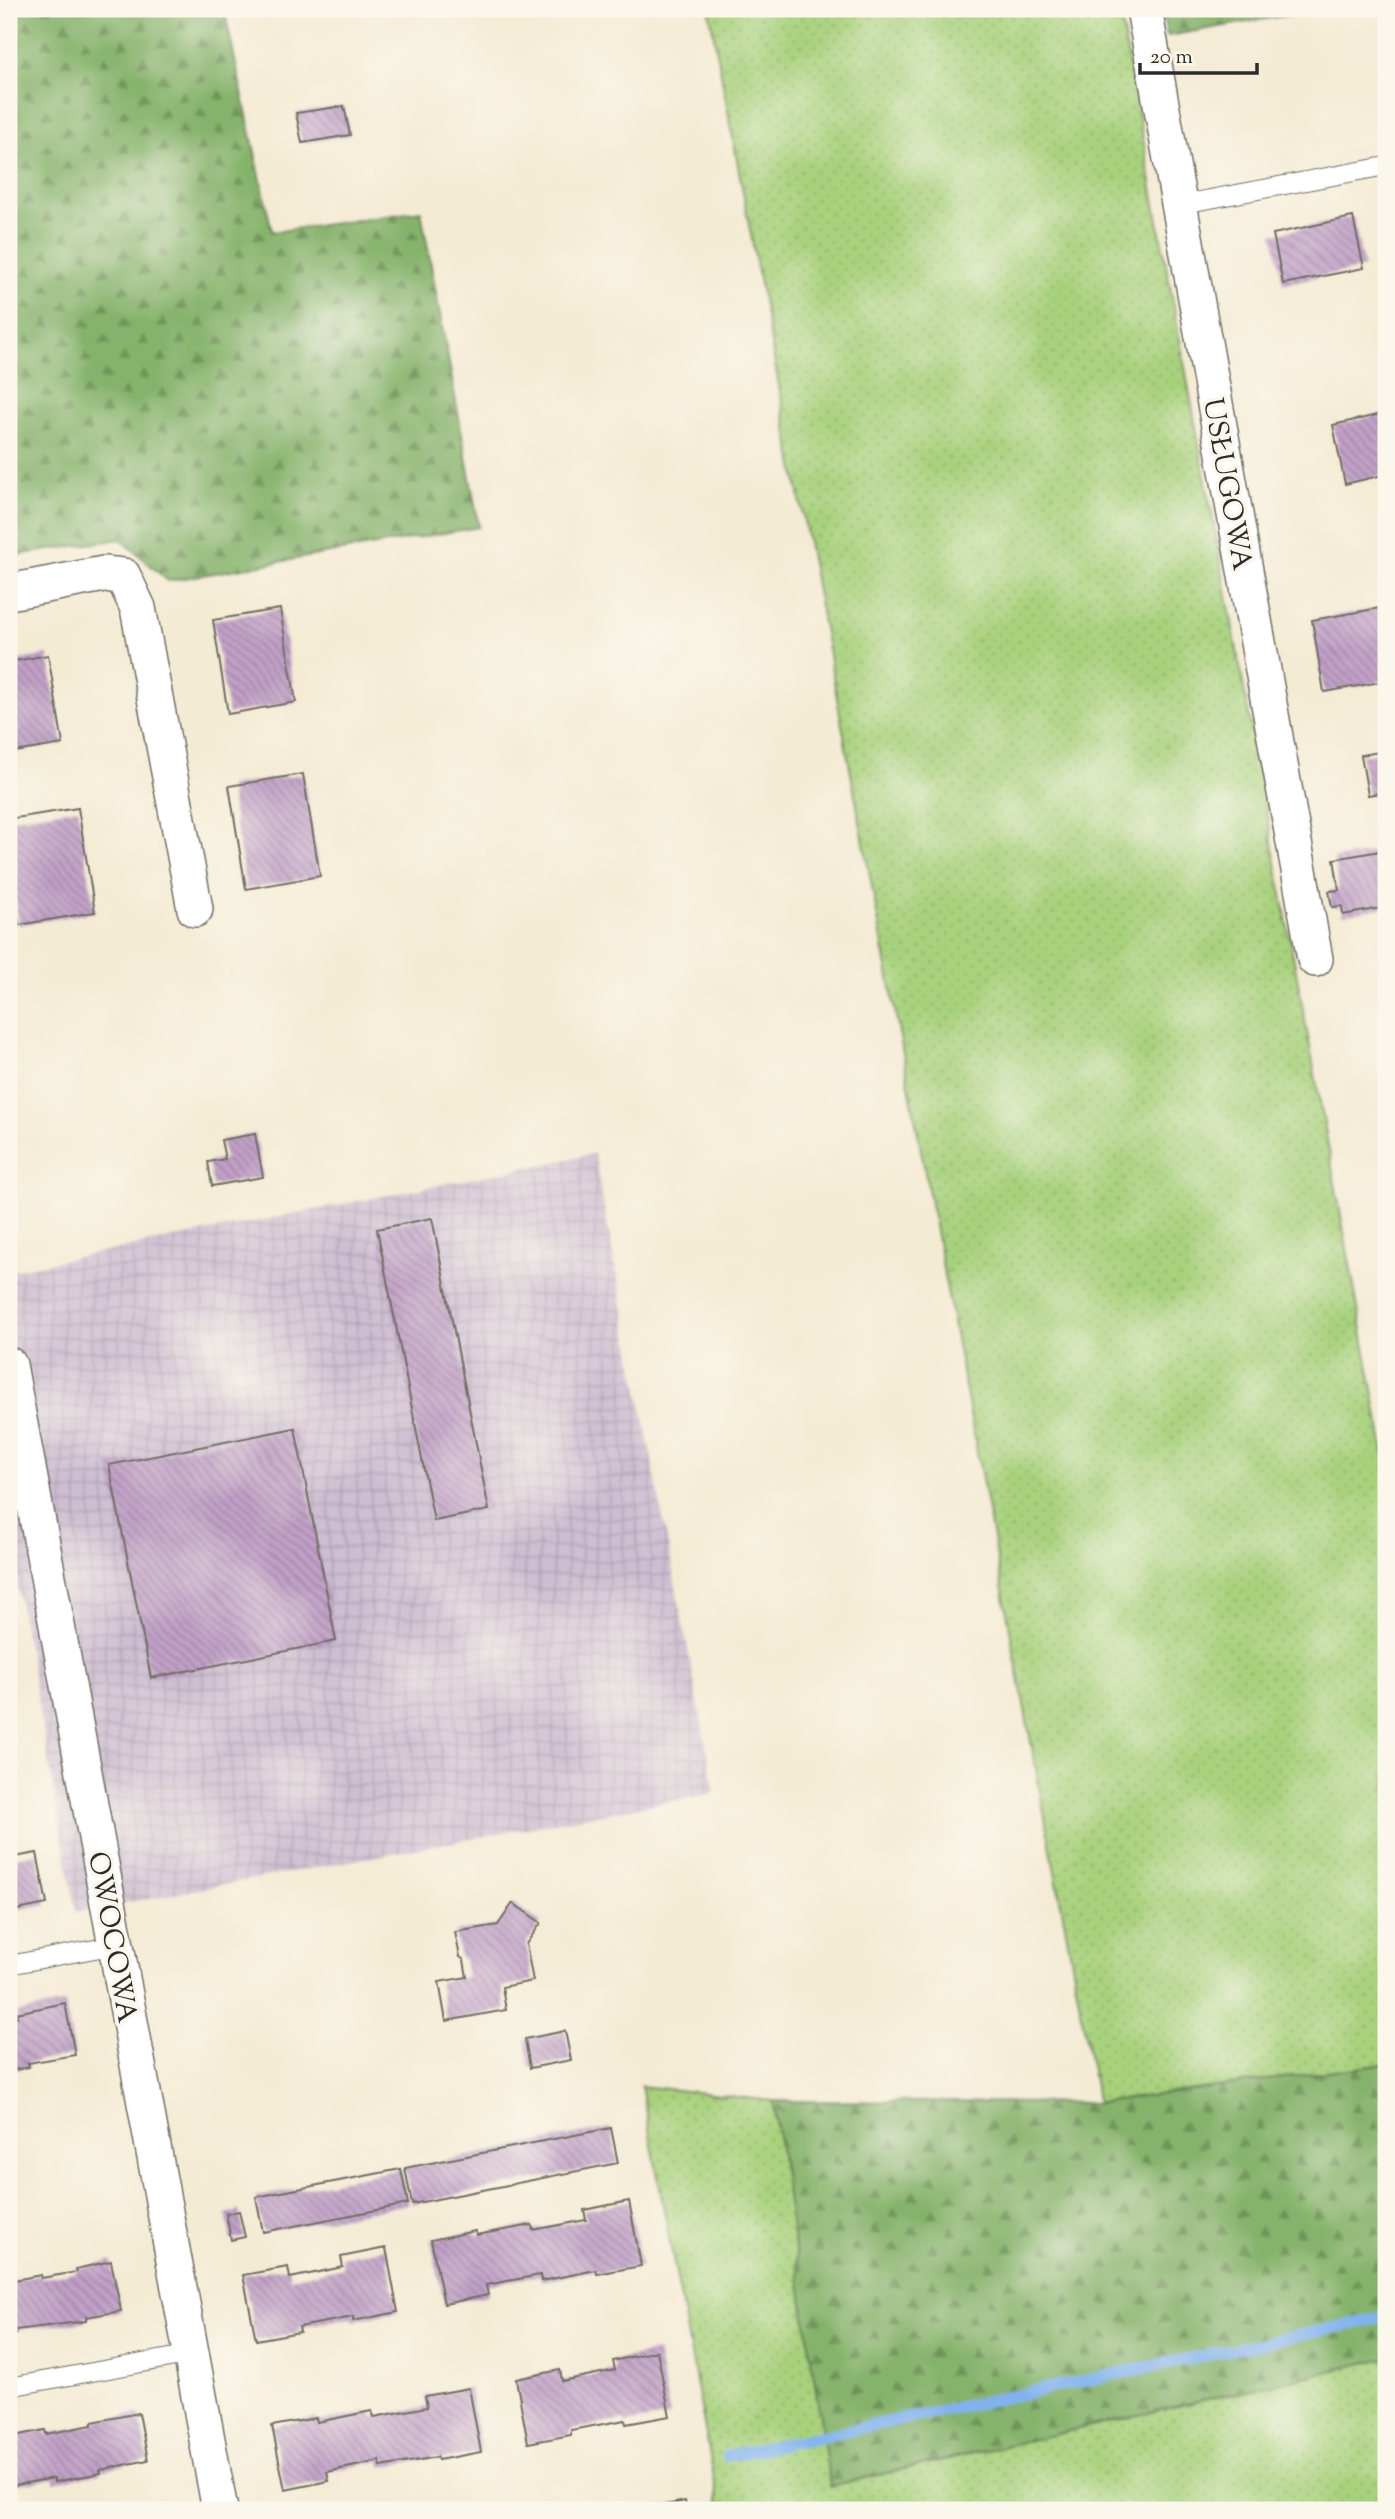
<svg xmlns="http://www.w3.org/2000/svg" width="1395" height="2519" viewBox="0 0 1395 2519" font-family="'Sorts Mill Goudy',serif">
  <style>
    .industrial { fill: url(#industrial-grid) }
    .grass { fill: url(#grass-dots); stroke: #6a7e54; stroke-width: 2 }
    .forest { fill: url(#forest-firs); stroke: #586f4c; stroke-width: 2 }
    .lines { fill: none; stroke-linecap: round; stroke-linejoin: round }
    .stream { stroke: #82b2ed; stroke-width: 12 }
    .building { fill: url(#building-back-hatch) }
    .lane-casing { stroke: #716e66; stroke-width: 20 }
    .street-casing { stroke: #716e66; stroke-width: 38 }
    .lane { stroke: #fff; stroke-width: 18 }
    .street { stroke: #fff; stroke-width: 35 }
    .labels { text-anchor: middle; stroke-width: 7; stroke-linejoin: round; paint-order: stroke }
    .street-label { font-size: 28px; fill: #2b2b2b; stroke: #fbf7ec }
  </style>
  <defs>
    <pattern id="industrial-grid" width="8" height="8" patternUnits="userSpaceOnUse" patternTransform="scale(1.75)"><rect width="8" height="8" fill="#cebed2"/><path d="M0 4h8M4 0v8" fill="none" stroke="#b1a3b4"/></pattern>
    <pattern id="grass-dots" width="8" height="8" patternUnits="userSpaceOnUse" patternTransform="scale(1.75)"><rect width="8" height="8" fill="#a8d17d"/><path d="M2 2h.1M6 6h.1" fill="none" stroke="#91b46c" stroke-width="1.8" stroke-linecap="round"/></pattern>
    <pattern id="forest-firs" width="22" height="20" patternUnits="userSpaceOnUse" patternTransform="scale(1.75)"><rect width="22" height="20" fill="#86b36c"/><path d="M5 1l3.5 6h-7zM16 11l3.5 6h-7z" fill="#6e9259"/></pattern>
    <pattern id="building-back-hatch" width="6" height="6" patternUnits="userSpaceOnUse" patternTransform="scale(1.75)"><rect width="6" height="6" fill="#c1a0c7"/><path d="M-1 5l2 2M0 0l6 6M5-1l2 2" fill="none" stroke="#9d83a2"/></pattern>
  </defs>
  <rect width="100%" height="100%" fill="#fbf7ec"/>
  <filter id="ink" filterUnits="userSpaceOnUse"><feTurbulence type="fractalNoise" baseFrequency=".0143" numOctaves="2"/><feDisplacementMap in="SourceGraphic" scale="14" xChannelSelector="R" yChannelSelector="G"/><feConvolveMatrix kernelMatrix="1 2 1 2 8 2 1 2 1" color-interpolation-filters="sRGB"/></filter>
  <filter id="wash" filterUnits="userSpaceOnUse"><feTurbulence type="fractalNoise" baseFrequency=".00686" numOctaves="4" result="noise"/><feDisplacementMap in="SourceGraphic" scale="28" xChannelSelector="R" yChannelSelector="G"/><feGaussianBlur stdDeviation="1.57" result="paint"/><feColorMatrix in="noise" values="0 0 0 0 0 0 0 0 0 0 0 0 0 0 0 0 0 1.4 0 .05"/><feComposite in="paint" operator="in"/></filter>
  <g filter="url(#wash)">
    <rect width="100%" height="100%" fill="#f4ebd4"/>
    <path class="industrial" d="M 594,1154 L 715,1793 L 76,1912 L 9,1544 L 9,1271 Z"/>
    <path class="grass" d="M 709,9 L 1119,9 L 1386,1461 L 1386,2064 L 1098,2103 Z
      M 641,2086 L 773,2101 L 831,2486 L 1386,2358 L 1386,2510 L 720,2510 Z"/>
    <path class="forest" d="M 9,9 L 224,9 L 272,232 L 421,211 L 479,527 L 168,581 L 121,539 L 9,556 Z
      M 1162,9 L 1323,9 L 1167,36 Z
      M 1386,2064 L 1386,2358 L 830,2486 L 773,2101 L 1098,2103 Z"/>
    <g class="lines">
      <path class="stream" d="M 727,2456 L 1386,2317"/>
    </g>
    <g id="blocks">
      <path class="building" d="M 344,106 L 350,135 L 302,143 L 296,113 Z
        M 1353,217 L 1364,268 L 1283,284 L 1273,234 Z
        M 1386,413 L 1386,482 L 1383,475 L 1345,484 L 1333,425 Z
        M 1386,607 L 1386,681 L 1324,692 L 1312,620 Z
        M 280,609 L 296,702 L 228,714 L 213,620 Z
        M 48,655 L 63,744 L 9,753 L 9,662 Z
        M 1386,751 L 1386,792 L 1368,795 L 1361,755 Z
        M 303,774 L 320,876 L 246,889 L 229,786 Z
        M 78,808 L 95,912 L 19,925 L 9,861 L 9,819 Z
        M 1386,850 L 1386,907 L 1343,915 L 1342,906 L 1332,907 L 1329,891 L 1339,890 L 1334,859 Z
        M 255,1134 L 263,1177 L 212,1186 L 208,1162 L 225,1159 L 221,1140 Z
        M 432,1218 L 489,1510 L 434,1521 L 377,1229 Z
        M 295,1428 L 336,1641 L 151,1678 L 109,1465 Z
        M 37,1853 L 47,1904 L 12,1911 L 13,1915 L 9,1916 L 9,1858 Z
        M 513,1903 L 541,1923 L 526,1944 L 533,1981 L 502,1987 L 506,2010 L 446,2021 L 439,1982 L 467,1977 L 464,1960 L 460,1957 L 455,1932 L 498,1925 Z
        M 65,2003 L 75,2055 L 28,2063 L 29,2067 L 9,2071 L 9,2018 L 17,2017 L 16,2013 Z
        M 565,2031 L 571,2060 L 530,2068 L 525,2039 Z
        M 611,2128 L 618,2163 L 412,2204 L 405,2168 Z
        M 401,2169 L 408,2204 L 263,2232 L 256,2197 Z
        M 629,2201 L 641,2266 L 597,2274 L 596,2270 L 541,2281 L 540,2275 L 486,2285 L 488,2295 L 444,2304 L 431,2240 L 475,2231 L 476,2235 L 532,2225 L 533,2230 L 586,2220 L 584,2210 Z
        M 239,2211 L 245,2237 L 231,2240 L 226,2214 Z
        M 386,2248 L 398,2312 L 353,2321 L 353,2317 L 299,2327 L 300,2332 L 256,2340 L 243,2275 L 288,2267 L 290,2278 L 343,2267 L 341,2257 Z
        M 111,2261 L 121,2311 L 86,2317 L 86,2321 L 15,2330 L 16,2334 L 9,2335 L 9,2281 L 41,2275 L 41,2278 L 77,2272 L 76,2269 Z
        M 657,2351 L 670,2416 L 626,2424 L 625,2420 L 571,2430 L 571,2435 L 528,2443 L 516,2379 L 560,2370 L 562,2381 L 615,2370 L 613,2361 Z
        M 469,2388 L 481,2452 L 438,2460 L 437,2457 L 381,2467 L 380,2461 L 327,2472 L 329,2481 L 285,2490 L 272,2426 L 316,2418 L 317,2422 L 372,2411 L 374,2417 L 427,2407 L 425,2396 Z
        M 139,2413 L 148,2460 L 100,2470 L 101,2473 L 54,2482 L 54,2478 L 9,2486 L 9,2437 L 45,2430 L 46,2434 L 92,2425 L 92,2422 Z
        M 685,2501 L 687,2510 L 648,2510 L 648,2509 Z"/>
    </g>
  </g>
  <g filter="url(#ink)">
    <use href="#blocks" fill-opacity="0" stroke="#716e66" stroke-width="2"/>
    <g class="lines">
      <defs>
        <path id="lane" d="M 1178,205 L 1386,166
          M 9,1965 L 116,1945
          M 9,2387 L 192,2354"/>
        <path id="street" d="M 1144,9 L 1315,959
          M 9,592 L 104,574 L 123,576 L 138,608 L 195,909
          M 9,1365 L 220,2510"/>
      </defs>
      <use href="#lane" class="lane-casing"/>
      <use href="#street" class="street-casing"/>
      <use href="#lane" class="lane"/>
      <use href="#street" class="street"/>
    </g>
  </g>
  <g class="labels">
    <g class="street-label">
      <text transform="translate(1229 484) rotate(80)" y="10">USŁUGOWA</text>
      <text transform="translate(114 1937) rotate(80)" y="10">OWOCOWA</text>
    </g>
  </g>
  <rect width="1395" height="2519" fill="none" stroke="#fbf7ec" stroke-width="35"/>
  <path d="M1140 63v10h117v-10" fill="none" stroke="#2b2b2b" stroke-width="3.5"/>
  <text x="1150" y="63" font-size="21" fill="#2b2b2b" stroke="#fbf7ec" stroke-width="5" paint-order="stroke">20 m</text>
</svg>
